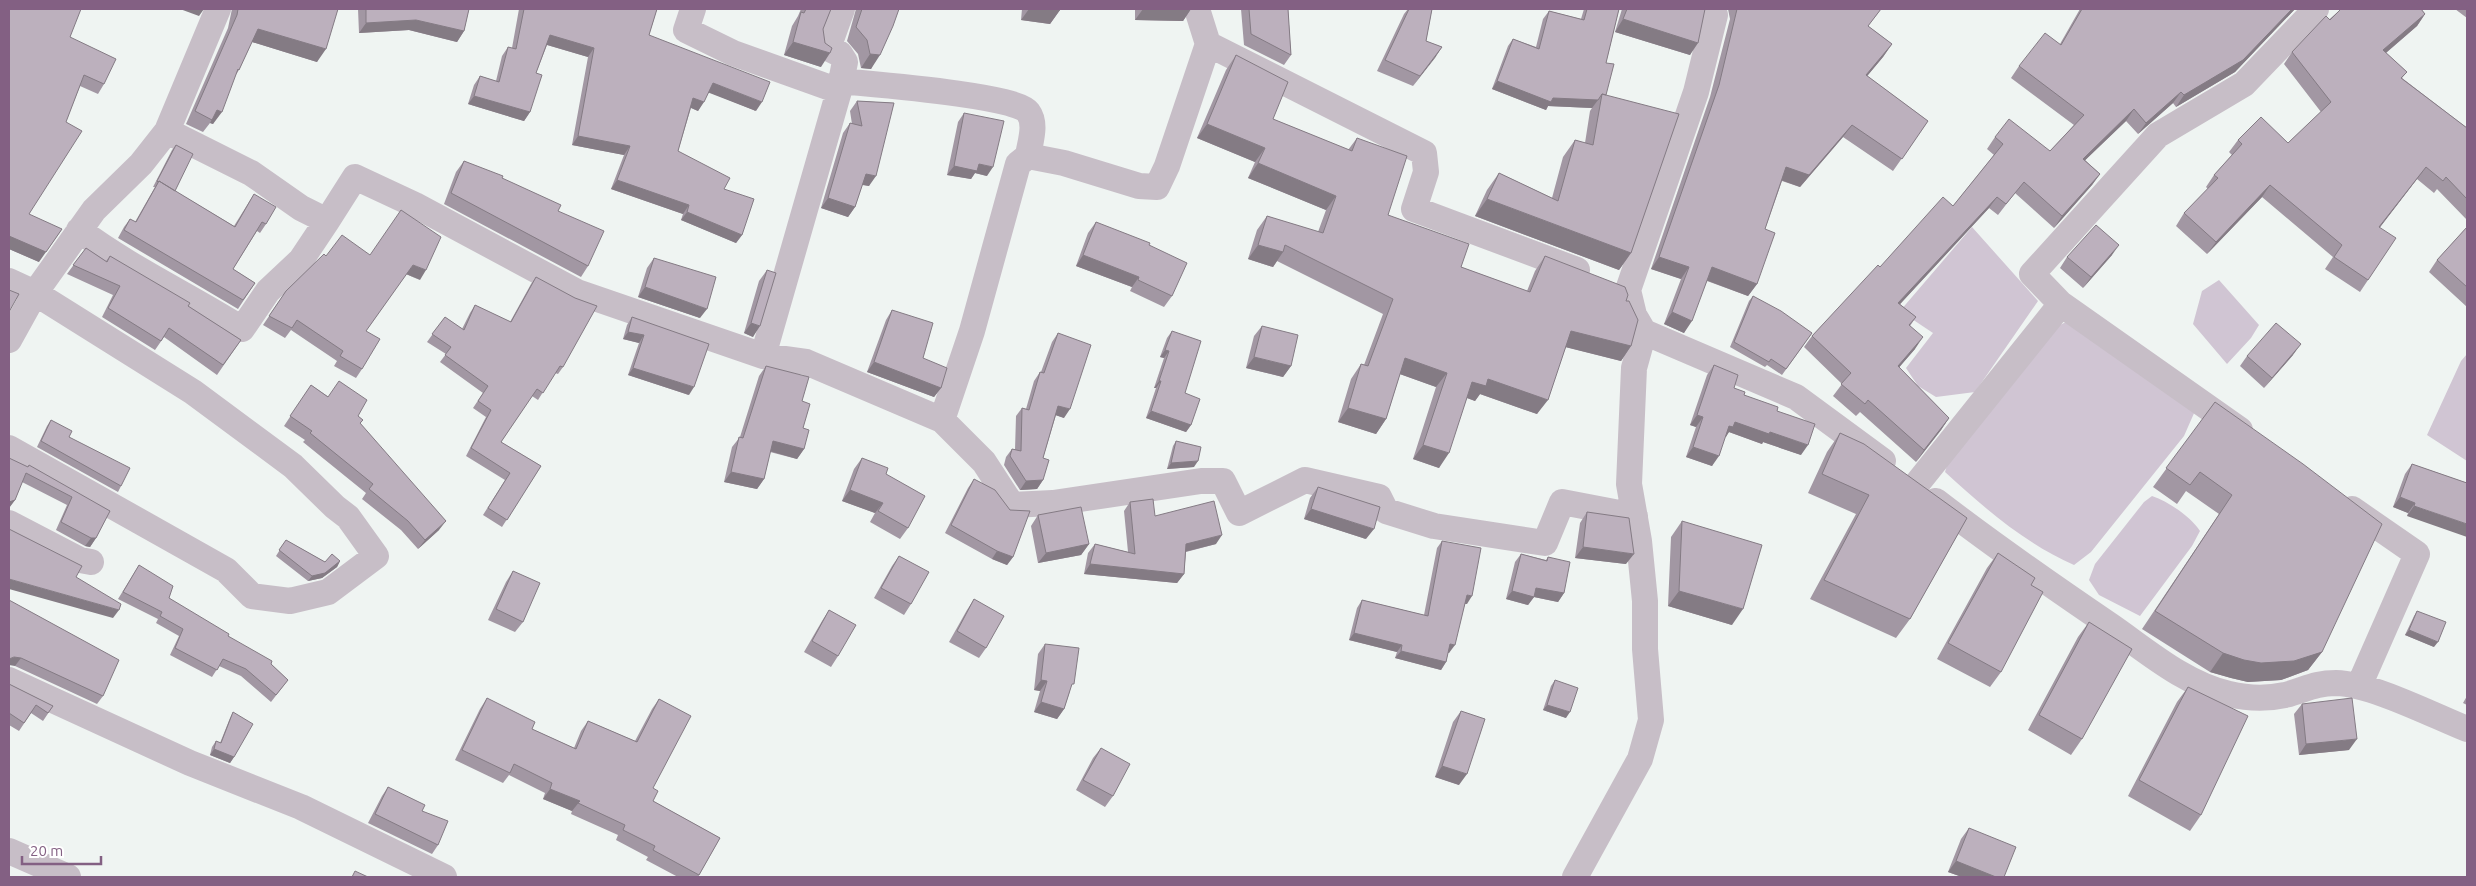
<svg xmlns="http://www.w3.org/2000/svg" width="2476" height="886" viewBox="0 0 2476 886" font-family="Ubuntu,sans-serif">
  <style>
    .water { fill: #d0c5d3 }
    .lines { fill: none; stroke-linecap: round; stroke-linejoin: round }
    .minor { stroke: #c7bec7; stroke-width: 26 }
    .wall { fill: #a297a3 }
    .shaded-wall { fill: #847b84 }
    .building { fill: #bcb0bd; stroke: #847b84 }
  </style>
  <rect width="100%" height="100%" fill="#eff4f2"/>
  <path class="water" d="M 1972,227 L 2038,301 L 1975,392 L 1936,397 L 1918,386 L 1906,368 L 1933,333 L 1900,311 Z
    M 2219,280 L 2259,325 L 2251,338 L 2227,364 L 2193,324 L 2202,291 Z
    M 2066,322 L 2195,411 L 2184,436 L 2091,552 L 2074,565 C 2027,545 1983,507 1945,472 L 1951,453 L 2052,329 Z
    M 2467,354 L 2467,461 L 2427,435 L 2461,361 Z
    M 2152,496 C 2169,502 2190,516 2200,531 L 2192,546 L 2140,616 L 2099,595 L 2089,580 L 2095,564 L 2144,502 Z"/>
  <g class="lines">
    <path class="minor" d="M 693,9 L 686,30 L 733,53 L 839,91
      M 1197,9 L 1208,44 L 1424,153 L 1426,172 L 1414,209 L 1577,270
      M 1713,9 L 1715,15 L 1696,92 L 1628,290 L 1634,315 L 1644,332 L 1796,397 L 1883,461
      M 841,81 C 869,84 1016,95 1028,112 C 1037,124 1030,142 1028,156
      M 167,131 L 251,173 L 301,208 L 327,221 L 355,177 L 415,205 L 577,292 L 763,356 L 806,362 L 942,420 L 984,462 L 1012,505 L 1053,503 L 1201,481 L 1223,481 L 1239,513 L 1305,480 L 1379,497 L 1386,511 L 1434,526 L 1545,543 L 1562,502 L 1635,516
      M 79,230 C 130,268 188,295 242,329 L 268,291 L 301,260 L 327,221
      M 9,281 L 35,293 L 193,392 L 293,466 L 335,507 L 348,517 L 376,556 L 328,592 L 290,601 L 252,596 L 226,570 L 9,448
      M 2061,304 L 2240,430
      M 9,340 L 35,293 L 94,210 L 141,164 L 167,131 L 218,9
      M 763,356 L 839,91 L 845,62 L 840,54 L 828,48 L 842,9
      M 942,420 L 972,331 L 1018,164 L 1028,156 L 1064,163 L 1139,186 L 1157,187 L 1167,166 L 1208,44
      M 1916,485 L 2061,304 L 2032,274 L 2158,135 L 2244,84 L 2316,9
      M 1936,501 C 1993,545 2052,586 2111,626 C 2147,651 2185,684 2229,694 C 2246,698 2267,699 2285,695 C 2305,690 2314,683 2336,683 C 2372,684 2432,715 2467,729
      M 2352,509 L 2417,554 L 2359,686
      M 9,523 L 80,560 L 91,562
      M 9,680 L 190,763 L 301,807 L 444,877
      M 9,851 L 68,877
      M 1575,877 L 1640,759 L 1651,720 L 1645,649 L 1645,601 L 1639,541 L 1629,484 L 1634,368 L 1644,332"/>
  </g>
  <path class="wall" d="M 9,9 L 70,37 L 104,84 L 98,94 L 80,86 L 29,214 L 39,262 L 9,249 Z
    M 232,9 L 338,9 L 317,62 L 252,42 L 239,70 L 235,76 L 213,124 L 210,123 L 203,132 L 186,124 L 228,28 Z
    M 358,9 L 469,9 L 464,31 L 457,42 L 409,30 L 359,33 Z
    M 519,9 L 657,9 L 649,35 L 756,111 L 709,92 L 698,111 L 691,108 L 678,151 L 724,189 L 742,235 L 736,243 L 681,220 L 683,214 L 611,189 L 624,155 L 572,145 L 588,57 L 547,45 L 536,73 L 530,112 L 524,121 L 468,104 L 474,85 L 480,76 L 496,81 L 502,56 L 508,47 L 512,48 Z
    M 801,9 L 831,9 L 823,29 L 821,67 L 784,55 L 792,26 L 798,16 Z
    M 856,9 L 899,9 L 871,69 L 861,68 L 858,54 L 847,41 Z
    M 1022,9 L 1060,9 L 1060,10 L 1050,24 L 1021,20 Z
    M 1135,9 L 1191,9 L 1183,21 L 1135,20 Z
    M 1241,9 L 1288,9 L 1291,55 L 1284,65 L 1244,45 Z
    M 1408,9 L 1432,9 L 1426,41 L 1442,47 L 1413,86 L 1377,71 L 1404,14 Z
    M 1584,9 L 1619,9 L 1606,63 L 1606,95 L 1631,253 L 1619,270 L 1475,216 L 1487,190 L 1499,173 L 1552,198 L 1563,157 L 1575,140 L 1585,143 L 1590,111 L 1592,108 L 1548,106 L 1546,110 L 1492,89 L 1508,46 L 1513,39 L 1536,47 L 1543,19 L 1549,11 L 1581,19 Z
    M 1622,9 L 1705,9 L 1690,55 L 1615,32 Z
    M 1728,9 L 1881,9 L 1868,26 L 1892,44 L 1883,57 L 1867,76 L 1928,121 L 1893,171 L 1843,137 L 1800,187 L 1782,181 L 1765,229 L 1757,284 L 1748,296 L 1707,281 L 1684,333 L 1664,324 L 1681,279 L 1651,269 L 1710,97 L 1730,19 Z
    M 2080,9 L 2295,9 L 2235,72 L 2176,107 L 2173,103 L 2138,134 L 2126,121 L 2085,160 L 2100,174 L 2092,185 L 2054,228 L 2015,193 L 1998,215 L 1989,208 L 1900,304 L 1916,317 L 1910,326 L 1915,349 L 1899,367 L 1949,418 L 1941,430 L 1916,462 L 1860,412 L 1856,416 L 1833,396 L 1842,384 L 1804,347 L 1812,336 L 1880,267 L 1953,206 L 1994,155 L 1987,149 L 1995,137 L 2050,151 L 2074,125 L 2011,78 L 2019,66 L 2060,44 Z
    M 2341,9 L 2421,9 L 2425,14 L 2417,26 L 2386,53 L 2407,72 L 2402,78 L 2467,128 L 2467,220 L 2437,189 L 2434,193 L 2417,179 L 2380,227 L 2368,280 L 2360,292 L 2325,269 L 2333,257 L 2262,197 L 2207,254 L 2176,226 L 2184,213 L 2208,189 L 2206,187 L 2214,175 L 2232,155 L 2229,152 L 2238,140 L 2288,143 L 2321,112 L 2284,64 L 2292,52 Z
    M 2455,9 L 2467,9 L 2467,18 Z
    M 1236,55 L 1273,119 L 1348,150 L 1357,138 L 1388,215 L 1461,267 L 1527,291 L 1535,271 L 1545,256 L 1626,301 L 1631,346 L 1621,361 L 1566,347 L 1537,414 L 1480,394 L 1475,401 L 1467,398 L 1439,468 L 1413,459 L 1436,387 L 1400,374 L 1386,419 L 1376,434 L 1338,422 L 1351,379 L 1361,364 L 1364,365 L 1383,314 L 1277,261 L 1273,267 L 1248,259 L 1257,230 L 1267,216 L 1318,232 L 1326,210 L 1248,178 L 1255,162 L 1197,138 L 1226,70 Z
    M 857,101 L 894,103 L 869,186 L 862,185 L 855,207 L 848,217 L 821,208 L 843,133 L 850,123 L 852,124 L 850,111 Z
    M 964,113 L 987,176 L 975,173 L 971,179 L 947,175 L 958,122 Z
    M 176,145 L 175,191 L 234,226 L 254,194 L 266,224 L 260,233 L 257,231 L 233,269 L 255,283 L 238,309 L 118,238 L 124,227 L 130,219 L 135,222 L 155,187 L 153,187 L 172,150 Z
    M 464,161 L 502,178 L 558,211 L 588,266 L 581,277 L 444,204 L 456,172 Z
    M 1096,222 L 1172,296 L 1164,307 L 1130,291 L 1132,287 L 1076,266 L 1088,233 Z
    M 2467,227 L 2467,307 L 2429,272 L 2437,260 Z
    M 86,248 L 106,261 L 110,256 L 241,340 L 217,375 L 164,337 L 155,350 L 102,317 L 113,295 L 67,274 Z
    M 370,255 L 420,280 L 406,274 L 366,331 L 362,369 L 356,378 L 334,366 L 337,361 L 291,330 L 285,338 L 263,325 L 286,291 L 326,256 Z
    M 2112,255 L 2083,288 L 2060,268 L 2067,257 Z
    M 654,258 L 700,318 L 638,297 L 647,268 Z
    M 767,270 L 753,337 L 744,333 L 759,281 Z
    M 536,277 L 563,367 L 558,374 L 555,373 L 538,400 L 532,396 L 501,442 L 541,466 L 502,527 L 483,515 L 505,480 L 466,456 L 486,417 L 473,408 L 483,393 L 440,362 L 446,354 L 427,342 L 445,317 L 462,329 L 470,313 L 475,305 L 510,322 L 531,284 Z
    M 1753,296 L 1812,333 L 1782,375 L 1767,365 L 1765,367 L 1730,347 L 1749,301 Z
    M 892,310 L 923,358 L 941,388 L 934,397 L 867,372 L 886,320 Z
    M 632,317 L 689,395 L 628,375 L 639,343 L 623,339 L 627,325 Z
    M 1262,326 L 1291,366 L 1283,377 L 1246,368 L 1254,336 Z
    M 1172,331 L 1191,425 L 1186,432 L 1146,418 L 1156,388 L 1154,388 L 1164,358 L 1160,357 L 1167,338 Z
    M 1058,333 L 1064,418 L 1056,415 L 1043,458 L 1043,480 L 1037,489 L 1020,490 L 1004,465 L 1006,457 L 1012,449 L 1015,450 L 1016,416 L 1022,408 L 1026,409 L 1034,381 L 1040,372 L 1041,372 L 1052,342 Z
    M 2293,355 L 2264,388 L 2240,366 L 2247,356 Z
    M 1714,365 L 1734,388 L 1744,395 L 1777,411 L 1801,455 L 1763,442 L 1762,444 L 1729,432 L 1725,437 L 1712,466 L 1686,457 L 1696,427 L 1690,425 L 1707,375 Z
    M 766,366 L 802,401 L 804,449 L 797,459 L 770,452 L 764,479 L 757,489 L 724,482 L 732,447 L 740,437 L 759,376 Z
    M 311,385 L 363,420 L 360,424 L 439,530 L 418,549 L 401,530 L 362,499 L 366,493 L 303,442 L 305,440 L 284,426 Z
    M 2215,402 L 2322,652 L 2308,670 L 2281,680 L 2248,682 L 2231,678 L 2210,672 L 2142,629 L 2219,514 L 2186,491 L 2177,504 L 2153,487 Z
    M 51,420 L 121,486 L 118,492 L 37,447 L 47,426 Z
    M 1840,433 L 1967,518 L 1910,619 L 1896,638 L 1810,599 L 1856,514 L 1808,493 L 1827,452 Z
    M 1176,441 L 1194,467 L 1167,469 L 1173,446 Z
    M 9,458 L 110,511 L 96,538 L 90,547 L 85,546 L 56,530 L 67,505 L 22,482 L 15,500 L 9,508 Z
    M 862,458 L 908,528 L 900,539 L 870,522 L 875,513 L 842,501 L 854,469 Z
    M 2412,464 L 2467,483 L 2407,516 L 2408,513 L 2393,507 L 2405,474 Z
    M 974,479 L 1013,557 L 1007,565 L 992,559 L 945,533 L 968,488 Z
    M 1318,487 L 1366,539 L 1304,519 L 1310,498 Z
    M 1130,502 L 1155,516 L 1216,544 L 1186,552 L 1184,574 L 1177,583 L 1084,574 L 1088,553 L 1095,544 L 1128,552 L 1124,511 Z
    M 1587,512 L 1626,564 L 1575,558 L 1580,523 Z
    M 1038,515 L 1089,544 L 1081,555 L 1038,563 L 1031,526 Z
    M 1682,521 L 1732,625 L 1668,606 L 1671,537 Z
    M 286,540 L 325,562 L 340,561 L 337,567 L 322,578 L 308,581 L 276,556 Z
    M 1442,541 L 1467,604 L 1465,604 L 1449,653 L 1448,653 L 1446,662 L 1441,670 L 1395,658 L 1397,652 L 1349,640 L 1357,608 L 1362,600 L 1424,615 L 1437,548 Z
    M 1998,553 L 2001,672 L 1990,687 L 1937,659 L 1987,568 Z
    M 1521,554 L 1546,560 L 1548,557 L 1564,593 L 1558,602 L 1534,597 L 1528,605 L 1506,599 L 1515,562 Z
    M 899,556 L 911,604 L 904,615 L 874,598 L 892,566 Z
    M 139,565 L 169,598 L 271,664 L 288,680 L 271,702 L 241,676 L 219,666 L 212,677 L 170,655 L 179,636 L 156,623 L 158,619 L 118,599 Z
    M 513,571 L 523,622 L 515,632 L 488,620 L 506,582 Z
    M 974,599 L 986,648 L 979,658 L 949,642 L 967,610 Z
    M 9,600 L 103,696 L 97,704 L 15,666 Z
    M 829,610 L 838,656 L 831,667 L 804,652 L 822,621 Z
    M 2417,611 L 2434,647 L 2405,635 L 2414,616 Z
    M 2089,622 L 2082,739 L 2071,755 L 2028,730 L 2078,637 Z
    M 1045,644 L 1070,691 L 1064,709 L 1057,719 L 1034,712 L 1040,691 L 1034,690 L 1038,654 Z
    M 1555,680 L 1566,718 L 1543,710 L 1551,686 Z
    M 9,684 L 53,706 L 43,721 L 31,713 L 19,731 L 9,725 Z
    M 2188,687 L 2201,815 L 2190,831 L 2128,796 L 2177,702 Z
    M 2467,696 L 2467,705 L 2463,703 Z
    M 487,698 L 532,729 L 574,748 L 581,731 L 588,721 L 635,741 L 652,709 L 659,699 L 653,788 L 653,801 L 720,838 L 698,877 L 678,877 L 646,860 L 648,857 L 616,840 L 618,835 L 571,814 L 572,811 L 543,799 L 545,793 L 509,775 L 503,783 L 455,760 L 480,709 Z
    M 2302,704 L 2349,750 L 2299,755 L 2294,714 Z
    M 1461,711 L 1459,785 L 1435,777 L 1453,722 Z
    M 233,712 L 234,757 L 230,763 L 210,755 L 212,747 L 216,741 L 220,743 L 230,718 Z
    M 1101,748 L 1113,796 L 1105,807 L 1076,790 L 1093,758 Z
    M 388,787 L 422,811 L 438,845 L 432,854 L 368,823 L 382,796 Z
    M 1969,828 L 2004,877 L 1962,877 L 1948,872 L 1961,839 Z"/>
  <path class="shaded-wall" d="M 180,9 L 204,9 L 199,16 Z
    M 1029,9 L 1047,9 L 1060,10 L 1050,24 L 1021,20 Z
    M 1143,9 L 1191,9 L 1183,21 L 1135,20 Z
    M 2292,9 L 2295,9 L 2235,72 L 2176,107 L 2184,95 Z
    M 2425,14 L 2417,26 L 2374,63 L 2383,50 Z
    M 1623,19 L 1698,43 L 1690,55 L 1615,32 Z
    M 416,20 L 464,31 L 457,42 L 409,30 L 359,33 L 366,23 Z
    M 258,29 L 326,49 L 317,62 L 249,41 Z
    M 550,35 L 594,48 L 588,57 L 544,44 Z
    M 793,42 L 830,53 L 821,67 L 784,55 Z
    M 1892,44 L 1883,57 L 1858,87 L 1866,75 Z
    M 1442,47 L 1435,58 L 1413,86 L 1420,76 Z
    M 870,54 L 880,55 L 871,69 L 861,68 Z
    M 1497,81 L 1553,98 L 1598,100 L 1592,108 L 1548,106 L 1546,110 L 1492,89 Z
    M 713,83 L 762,102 L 756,111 L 707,92 Z
    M 2181,92 L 2173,103 L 2138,134 L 2146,123 Z
    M 474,96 L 530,112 L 524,121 L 468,104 Z
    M 693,98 L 704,102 L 698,111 L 687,106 Z
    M 2134,109 L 2126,121 L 2075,170 L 2083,159 Z
    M 217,110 L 222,112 L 213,124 L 210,123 Z
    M 1207,124 L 1265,148 L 1255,162 L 1197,138 Z
    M 1852,125 L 1843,137 L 1800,187 L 1778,179 L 1786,167 Z
    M 578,136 L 630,146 L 624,155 L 572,145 Z
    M 1258,163 L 1336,196 L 1326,210 L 1248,178 Z
    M 979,164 L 993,167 L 987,176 L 975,173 L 971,179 L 947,175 L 954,166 Z
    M 2426,167 L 2417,179 L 2371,239 L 2379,227 Z
    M 866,174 L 876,176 L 869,186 L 859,184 Z
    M 2100,174 L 2092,185 L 2054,228 L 2062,216 Z
    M 617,180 L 689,205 L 683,214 L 611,189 Z
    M 2270,185 L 2262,197 L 2207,254 L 2216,242 Z
    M 1997,197 L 1989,208 L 1890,315 L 1898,303 Z
    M 828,198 L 855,207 L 848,217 L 821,208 Z
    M 1487,199 L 1631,253 L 1619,270 L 1475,216 Z
    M 687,212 L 742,235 L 736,243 L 681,220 Z
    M 62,229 L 39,262 L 9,249 L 9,236 Z
    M 1258,245 L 1283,252 L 1273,267 L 1248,259 Z
    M 2119,245 L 2112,255 L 2083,288 L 2091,277 Z
    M 1083,255 L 1139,277 L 1132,287 L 1076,266 Z
    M 1659,257 L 1689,267 L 1681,279 L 1651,269 Z
    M 413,265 L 426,270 L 420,280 L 406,274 Z
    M 1712,267 L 1757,284 L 1748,296 L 1703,279 Z
    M 645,287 L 707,309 L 700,318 L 638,297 Z
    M 1672,312 L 1692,321 L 1684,333 L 1664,324 Z
    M 751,323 L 760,326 L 753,337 L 744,333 Z
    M 1571,331 L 1631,346 L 1621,361 L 1561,346 Z
    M 628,332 L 644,335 L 639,343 L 623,339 Z
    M 1923,337 L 1915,349 L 1890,378 L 1898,366 Z
    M 2301,344 L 2293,355 L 2264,388 L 2272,378 Z
    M 1165,350 L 1169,351 L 1164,358 L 1160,357 Z
    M 1254,357 L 1291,366 L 1283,377 L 1246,368 Z
    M 1405,358 L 1447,373 L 1436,387 L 1394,372 Z
    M 874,362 L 941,388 L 934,397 L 867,372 Z
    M 633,368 L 694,387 L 689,395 L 628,375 Z
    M 1488,379 L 1548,400 L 1537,414 L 1480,394 L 1475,401 L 1462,396 L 1472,382 Z
    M 1159,381 L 1161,381 L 1156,388 L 1154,388 Z
    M 1058,406 L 1070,409 L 1064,418 L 1052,414 Z
    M 1348,408 L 1386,419 L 1376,434 L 1338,422 Z
    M 1151,411 L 1191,425 L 1186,432 L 1146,418 Z
    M 1697,415 L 1703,417 L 1696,427 L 1690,425 Z
    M 1949,418 L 1941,430 L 1916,462 L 1924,450 Z
    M 1735,422 L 1770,432 L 1808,445 L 1801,455 L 1763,442 L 1762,444 L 1729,432 L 1726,437 L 1722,436 L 1729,426 Z
    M 773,441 L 804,449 L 797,459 L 766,450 Z
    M 1423,445 L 1449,453 L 1439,468 L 1413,459 Z
    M 1693,447 L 1719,456 L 1712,466 L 1686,457 Z
    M 1198,461 L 1194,467 L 1167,469 L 1171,463 Z
    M 731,472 L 764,479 L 757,489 L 724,482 Z
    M 1043,480 L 1037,489 L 1020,490 L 1026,481 Z
    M 850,490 L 883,503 L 875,513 L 842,501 Z
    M 2400,497 L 2415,503 L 2408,513 L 2393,507 Z
    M 15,500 L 9,508 L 9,502 Z
    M 2414,506 L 2467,524 L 2467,537 L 2407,516 Z
    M 1311,509 L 1374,529 L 1366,539 L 1304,519 Z
    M 446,521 L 439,530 L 418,549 L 425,540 Z
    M 1222,535 L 1216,544 L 1180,553 L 1186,544 Z
    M 91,538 L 96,538 L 90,547 L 85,546 Z
    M 1089,544 L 1081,555 L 1038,563 L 1046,553 Z
    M 1583,547 L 1634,554 L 1626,564 L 1575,558 Z
    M 997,551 L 1013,557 L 1007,565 L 992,559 Z
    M 340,561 L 337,567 L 322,578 L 308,581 L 312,576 Z
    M 1090,564 L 1184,574 L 1177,583 L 1084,574 Z
    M 9,579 L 119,610 L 113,618 L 9,589 Z
    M 1536,588 L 1564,593 L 1558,602 L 1534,597 L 1528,605 L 1506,599 L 1512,591 Z
    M 1679,591 L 1743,609 L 1732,625 L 1668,606 Z
    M 1467,595 L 1472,596 L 1467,604 L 1461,603 Z
    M 2409,630 L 2438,642 L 2434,647 L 2405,635 Z
    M 1354,633 L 1402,645 L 1397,652 L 1349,640 Z
    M 1450,644 L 1455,645 L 1449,653 L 1445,652 Z
    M 1401,651 L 1446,662 L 1441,670 L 1395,658 Z
    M 2322,652 L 2308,670 L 2281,680 L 2248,682 L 2231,678 L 2210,672 L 2223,653 Z
    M 14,657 L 21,658 L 15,666 L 9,665 L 9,659 Z
    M 1041,680 L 1047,681 L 1040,691 L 1034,690 Z
    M 1041,702 L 1064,709 L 1057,719 L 1034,712 Z
    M 1547,705 L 1570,712 L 1566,718 L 1543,710 Z
    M 2357,739 L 2349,750 L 2299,755 L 2306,744 Z
    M 214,749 L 234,757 L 230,763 L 210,755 Z
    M 1442,766 L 1467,774 L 1459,785 L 1435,777 Z
    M 550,789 L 580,801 L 572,811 L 543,799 Z
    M 1956,861 L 1996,877 L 1962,877 L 1948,872 Z"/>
  <path class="building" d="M 9,9 L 81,9 L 70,37 L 116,59 L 104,84 L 84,75 L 66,122 L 82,131 L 29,214 L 62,229 L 46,252 L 9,236 Z
    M 238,9 L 338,9 L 326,49 L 258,29 L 239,70 L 238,69 L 222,112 L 217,110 L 212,120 L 195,111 L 237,15 Z
    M 366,9 L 469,9 L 464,31 L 416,20 L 366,23 Z
    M 524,9 L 657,9 L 649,35 L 770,82 L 762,102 L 713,83 L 704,102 L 693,98 L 678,151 L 730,178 L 724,189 L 754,199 L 742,235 L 687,212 L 689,205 L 617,180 L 630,146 L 578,136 L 594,48 L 550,35 L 536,73 L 542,75 L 530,112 L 474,96 L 480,76 L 499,82 L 508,47 L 516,49 Z
    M 806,9 L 831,9 L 823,29 L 825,43 L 832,48 L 830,53 L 793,42 L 801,12 L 804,13 Z
    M 862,9 L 899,9 L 893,26 L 880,55 L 870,54 L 867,40 L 856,27 Z
    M 1047,9 L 1060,9 L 1060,10 Z
    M 1249,9 L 1288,9 L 1291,55 L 1251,34 Z
    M 1409,9 L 1432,9 L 1426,41 L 1442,47 L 1420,76 L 1385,60 Z
    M 1587,9 L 1619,9 L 1606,63 L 1614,64 L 1606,95 L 1602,94 L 1598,100 L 1553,98 L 1551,102 L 1497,81 L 1513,39 L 1539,49 L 1549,11 L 1584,20 Z
    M 1627,9 L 1705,9 L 1698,43 L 1623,19 Z
    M 1737,9 L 1881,9 L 1868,26 L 1892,44 L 1866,75 L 1928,121 L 1902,159 L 1852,125 L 1809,175 L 1786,167 L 1765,229 L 1775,233 L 1757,284 L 1712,267 L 1692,321 L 1672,312 L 1689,267 L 1659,257 L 1719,85 Z
    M 2082,9 L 2292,9 L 2243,60 L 2184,95 L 2181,92 L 2146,123 L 2134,109 L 2083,159 L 2100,174 L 2062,216 L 2024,182 L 2006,204 L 1997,197 L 1898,303 L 1916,317 L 1909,325 L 1923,337 L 1898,366 L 1949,418 L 1924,450 L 1868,400 L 1865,404 L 1841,384 L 1851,373 L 1812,336 L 1878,265 L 1880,267 L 1943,197 L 1953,206 L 2003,144 L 1995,137 L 2009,119 L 2050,151 L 2084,115 L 2019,66 L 2045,33 L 2061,45 Z
    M 2341,9 L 2421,9 L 2425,14 L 2383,50 L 2407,72 L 2401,78 L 2467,128 L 2467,199 L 2446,177 L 2443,181 L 2426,167 L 2379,227 L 2396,238 L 2368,280 L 2334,257 L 2342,245 L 2270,185 L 2216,242 L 2184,213 L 2218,178 L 2214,175 L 2242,144 L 2238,140 L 2261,117 L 2288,143 L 2331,102 L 2292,52 L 2326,16 L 2330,20 Z
    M 1236,55 L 1288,82 L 1273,119 L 1352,151 L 1357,138 L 1407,156 L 1388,215 L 1469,244 L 1461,267 L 1530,292 L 1545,256 L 1625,287 L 1628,295 L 1626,301 L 1629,301 L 1638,320 L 1631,346 L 1571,331 L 1548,400 L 1488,379 L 1486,386 L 1472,382 L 1449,453 L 1423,445 L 1447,373 L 1405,358 L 1386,419 L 1348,408 L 1361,364 L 1368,366 L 1393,299 L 1285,245 L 1283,252 L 1258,245 L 1267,216 L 1323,233 L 1336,196 L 1258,163 L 1265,148 L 1207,124 Z
    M 1602,94 L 1679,114 L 1631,253 L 1487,199 L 1499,173 L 1558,201 L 1575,140 L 1593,145 Z
    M 857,101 L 894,103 L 876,176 L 866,174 L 855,207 L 828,198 L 850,123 L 862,126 Z
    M 964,113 L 1004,121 L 993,167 L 979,164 L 977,171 L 954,166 Z
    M 176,145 L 193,154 L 175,191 L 159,181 L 158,182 L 157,181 Z
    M 464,161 L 503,176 L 502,178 L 561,205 L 558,211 L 604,231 L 588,266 L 451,193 Z
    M 159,181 L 235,227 L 254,194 L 276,207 L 266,224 L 262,222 L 233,269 L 255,283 L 243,300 L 124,230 L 130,219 L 136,222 Z
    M 401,210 L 441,237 L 426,270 L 413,265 L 366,331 L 380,339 L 362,369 L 340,356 L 343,351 L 297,320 L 292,328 L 269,316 L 286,291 L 324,254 L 326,256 L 342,235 L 370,255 Z
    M 1096,222 L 1150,243 L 1149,245 L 1187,263 L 1172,296 L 1138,280 L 1139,277 L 1083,255 Z
    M 2096,225 L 2119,245 L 2091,277 L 2067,257 Z
    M 2467,227 L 2467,287 L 2437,260 Z
    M 86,248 L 107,262 L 110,256 L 190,303 L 188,306 L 241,340 L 223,365 L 169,328 L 161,341 L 108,308 L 120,286 L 73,265 Z
    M 654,258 L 716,277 L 707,309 L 645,287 Z
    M 767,270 L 776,273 L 760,326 L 751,323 Z
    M 536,277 L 575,298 L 597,306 L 563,367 L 560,366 L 543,393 L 537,389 L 501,442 L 541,466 L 507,520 L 488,508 L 510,473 L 471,448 L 491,410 L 478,401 L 488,386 L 445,355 L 451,347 L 432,334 L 445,317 L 464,330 L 475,305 L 511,322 Z
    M 9,290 L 19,294 L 9,312 Z
    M 1753,296 L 1781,311 L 1812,333 L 1786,369 L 1771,359 L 1769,362 L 1734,342 Z
    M 892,310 L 933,323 L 923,358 L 947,368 L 941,388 L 874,362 Z
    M 632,317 L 709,344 L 694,387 L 633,368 L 644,335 L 628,332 Z
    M 2276,323 L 2301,344 L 2272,378 L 2247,356 Z
    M 1262,326 L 1298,335 L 1291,366 L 1254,357 Z
    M 1172,331 L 1201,341 L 1185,393 L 1200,399 L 1191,425 L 1151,411 L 1161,381 L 1159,381 L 1169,351 L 1165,350 Z
    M 1058,333 L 1091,345 L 1070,409 L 1058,406 L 1043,458 L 1049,460 L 1043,480 L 1026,481 L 1010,456 L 1012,449 L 1021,451 L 1022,408 L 1029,410 L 1040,372 L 1044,373 Z
    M 1714,365 L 1738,375 L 1734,388 L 1745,392 L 1744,395 L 1778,407 L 1777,411 L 1815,424 L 1808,445 L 1770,432 L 1769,434 L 1735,422 L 1733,427 L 1729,426 L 1719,456 L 1693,447 L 1703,417 L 1697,415 Z
    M 766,366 L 809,377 L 802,401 L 810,404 L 803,428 L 809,430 L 804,449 L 773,441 L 764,479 L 731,472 L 739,437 L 743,438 Z
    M 339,381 L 367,400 L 358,416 L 363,420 L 360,423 L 446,521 L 425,540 L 408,521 L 369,489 L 373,484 L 310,433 L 312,431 L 290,416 L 311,385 L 328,397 Z
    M 2215,402 L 2303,464 L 2382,524 L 2322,652 L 2294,661 L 2261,663 L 2244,660 L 2223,653 L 2155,611 L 2232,495 L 2200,472 L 2190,485 L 2166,468 Z
    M 51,420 L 72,431 L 69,437 L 130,468 L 121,486 L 41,441 Z
    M 1840,433 L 1864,444 L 1967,518 L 1910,619 L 1824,580 L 1869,495 L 1822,474 Z
    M 1176,441 L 1201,447 L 1198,461 L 1171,463 Z
    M 9,458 L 28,467 L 29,465 L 110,511 L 96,538 L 91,538 L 61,522 L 72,497 L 26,473 L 15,500 L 9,502 Z
    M 862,458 L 888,468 L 886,474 L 925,496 L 908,528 L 878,511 L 883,503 L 850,490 Z
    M 2412,464 L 2467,483 L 2467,524 L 2414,506 L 2415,503 L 2400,497 Z
    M 974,479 L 995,490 L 1010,510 L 1030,511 L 1013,557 L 997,551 L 951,525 Z
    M 1318,487 L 1380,507 L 1374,529 L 1311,509 Z
    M 1153,499 L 1155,516 L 1214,501 L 1222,535 L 1186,544 L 1184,574 L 1090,564 L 1095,544 L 1135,554 L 1130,502 Z
    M 1081,507 L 1089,544 L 1046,553 L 1038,515 Z
    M 1587,512 L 1629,518 L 1634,554 L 1583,547 Z
    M 1682,521 L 1762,545 L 1743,609 L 1679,591 Z
    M 9,529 L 82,566 L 76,577 L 121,604 L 119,610 L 9,579 Z
    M 286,540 L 325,562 L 332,554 L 340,561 L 325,573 L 312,576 L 279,550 Z
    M 1442,541 L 1481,548 L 1472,596 L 1467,595 L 1455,645 L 1450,644 L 1446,662 L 1401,651 L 1402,645 L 1354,633 L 1362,600 L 1428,616 Z
    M 1998,553 L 2035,578 L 2031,585 L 2043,592 L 2001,672 L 1948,643 Z
    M 1521,554 L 1547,561 L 1548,557 L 1570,562 L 1564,593 L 1536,588 L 1534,597 L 1512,591 Z
    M 899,556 L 929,572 L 911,604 L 881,588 Z
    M 139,565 L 173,586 L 169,598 L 229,634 L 228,636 L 272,661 L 271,664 L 288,680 L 276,695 L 246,669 L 223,659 L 217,670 L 175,648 L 183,629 L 160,616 L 162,612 L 123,592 Z
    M 513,571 L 540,583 L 523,622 L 496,609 Z
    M 974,599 L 1004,616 L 986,648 L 957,631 Z
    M 9,600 L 119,660 L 103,696 L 21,658 L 14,657 L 9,659 Z
    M 829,610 L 856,625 L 838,656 L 812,641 Z
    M 2417,611 L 2446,622 L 2438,642 L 2409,630 Z
    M 2089,622 L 2132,649 L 2082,739 L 2039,715 Z
    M 1045,644 L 1079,648 L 1074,684 L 1072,684 L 1064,709 L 1041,702 L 1047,681 L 1041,680 Z
    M 1555,680 L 1578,688 L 1570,712 L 1547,705 Z
    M 9,684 L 53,706 L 48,713 L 36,705 L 24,723 L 9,713 Z
    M 2188,687 L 2248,716 L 2201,815 L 2139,780 Z
    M 487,698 L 535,722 L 532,729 L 576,749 L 588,721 L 637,742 L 659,699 L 691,716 L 653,788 L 658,791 L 653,801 L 720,838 L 699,875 L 653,850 L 655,846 L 623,830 L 625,825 L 578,803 L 580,801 L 550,789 L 552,783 L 514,764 L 510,773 L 462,750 Z
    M 2352,698 L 2357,739 L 2306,744 L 2302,704 Z
    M 1461,711 L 1485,719 L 1467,774 L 1442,766 Z
    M 233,712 L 253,724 L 234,757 L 214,749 L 216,741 L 221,743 Z
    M 1101,748 L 1130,764 L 1113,796 L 1083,780 Z
    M 388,787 L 425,805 L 422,811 L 448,821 L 438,845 L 375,814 Z
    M 1969,828 L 2016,847 L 2004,877 L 1996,877 L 1956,861 Z
    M 355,871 L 368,877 L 352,877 Z"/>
  <rect width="2476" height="886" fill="none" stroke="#836083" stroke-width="20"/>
  <path d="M22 856v8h79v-8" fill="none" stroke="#836083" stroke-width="2.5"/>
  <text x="30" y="856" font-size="15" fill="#836083" stroke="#ffffff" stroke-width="4" paint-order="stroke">20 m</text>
</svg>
